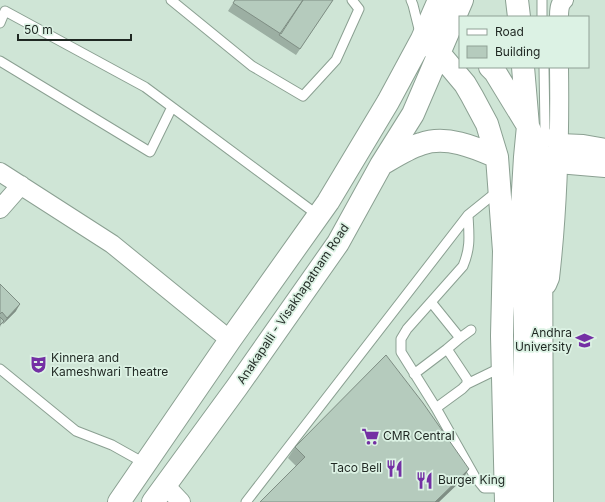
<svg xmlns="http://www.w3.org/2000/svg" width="605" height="502" viewBox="0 0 605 502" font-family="Inter,sans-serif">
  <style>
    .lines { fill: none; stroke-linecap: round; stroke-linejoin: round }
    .service-casing { stroke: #8ba092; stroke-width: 11 }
    .minor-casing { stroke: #8ba092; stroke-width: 20 }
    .tertiary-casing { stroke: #8ba092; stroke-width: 24 }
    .primary-casing { stroke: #8ba092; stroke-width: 24 }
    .service { stroke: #fff; stroke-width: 9 }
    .minor { stroke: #fff; stroke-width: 18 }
    .tertiary { stroke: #fff; stroke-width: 22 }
    .primary { stroke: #fff; stroke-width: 22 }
    .wall { fill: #9cafa3 }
    .shaded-wall { fill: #7f8e84 }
    .building { fill: #b5cbbd; stroke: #7f8e84 }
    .labels { text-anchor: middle; stroke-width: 3.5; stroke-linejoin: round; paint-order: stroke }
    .street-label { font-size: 12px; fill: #1f2722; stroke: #dcf2e4 }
    .poi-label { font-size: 12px; fill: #1f2722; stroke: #dcf2e4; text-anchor: start }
  </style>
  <rect width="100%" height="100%" fill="#cfe5d6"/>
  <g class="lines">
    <defs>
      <path id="service" d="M 171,0 L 252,66 L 303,96 L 336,60 L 359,9 L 352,0
        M 411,0 L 413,5 L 420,33
        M 542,0 L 542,17
        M 0,23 L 5,11 L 145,87 L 319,216
        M 0,61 L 150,152 L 172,107
        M 544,67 L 545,129 L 549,142
        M 468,215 C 469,235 471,247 463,266 L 407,329 L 401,339 L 401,352 L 436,408 L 475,477 L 484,488 L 506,488
        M 431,302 L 460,338 L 447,349 L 467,379 L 467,384 L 462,389 L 436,408
        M 460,338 L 471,330
        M 0,369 L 76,431 L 112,445 L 146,464
        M 414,374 L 447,349
        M 467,384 L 502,367
        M 246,502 L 468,215 L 499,190"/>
      <path id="minor" d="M 559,17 C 559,11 559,4 564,0
        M 0,172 L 112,244 L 230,340
        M 0,209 L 21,185
        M 547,285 L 550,278 C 558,208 560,138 559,67
        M 165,485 L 181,502"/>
      <path id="tertiary" d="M 559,145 L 583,146 L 605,150
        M 558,162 L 605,166"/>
      <path id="primary" d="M 517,0 L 519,17
        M 429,45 L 439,53 L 465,84 L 472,96 L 487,124 L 497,157 L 504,251 L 502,336 L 506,502
        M 490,67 L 495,72 L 528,126 L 540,154 L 541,208 L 542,502
        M 523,67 L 528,126 L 525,157 L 522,207 L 525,317 L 525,502
        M 382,164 C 394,157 408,148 421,144 C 446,135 474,147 497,157
        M 119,502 L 230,340 L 328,202 L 388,102 L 422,39 L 439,0
        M 153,502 L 237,387 L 338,243 L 381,165 L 413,114 L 462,0"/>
    </defs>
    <use href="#service" class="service-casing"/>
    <use href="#minor" class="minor-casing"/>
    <use href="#tertiary" class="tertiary-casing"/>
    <use href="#primary" class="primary-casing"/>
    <use href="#service" class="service"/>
    <use href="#minor" class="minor"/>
    <use href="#tertiary" class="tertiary"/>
    <use href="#primary" class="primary"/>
  </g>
  <path class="wall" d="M 235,0 L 333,0 L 296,55 L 228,11 Z
    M 0,284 L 16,311 L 3,324 L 2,323 L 0,327 Z
    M 295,447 L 462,480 L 296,466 L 288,458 Z"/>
  <path class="shaded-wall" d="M 20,304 L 16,311 L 3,324 L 7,318 Z
    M 469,469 L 462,480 L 439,502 L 435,502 Z"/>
  <path class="building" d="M 235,0 L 303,0 L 281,34 L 233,3 Z
    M 303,0 L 333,0 L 300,49 L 279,35 Z
    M 0,284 L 20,304 L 7,318 L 2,312 L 0,314 Z
    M 0,317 L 4,321 L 0,325 Z
    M 386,355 L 423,403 L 469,469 L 435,502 L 260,502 L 305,457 L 295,447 Z"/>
  <defs>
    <symbol id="university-bare" viewBox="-9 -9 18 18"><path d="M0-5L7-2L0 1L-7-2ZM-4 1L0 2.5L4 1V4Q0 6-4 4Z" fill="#7430a4" stroke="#dcf2e4" stroke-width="2.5" paint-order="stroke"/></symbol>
    <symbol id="theatre-bare" viewBox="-9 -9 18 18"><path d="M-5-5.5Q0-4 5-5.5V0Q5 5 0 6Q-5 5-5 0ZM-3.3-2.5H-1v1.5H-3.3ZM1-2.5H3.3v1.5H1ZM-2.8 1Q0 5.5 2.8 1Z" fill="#7430a4" stroke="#dcf2e4" stroke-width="2.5" paint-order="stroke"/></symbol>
    <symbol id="supermarket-bare" viewBox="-9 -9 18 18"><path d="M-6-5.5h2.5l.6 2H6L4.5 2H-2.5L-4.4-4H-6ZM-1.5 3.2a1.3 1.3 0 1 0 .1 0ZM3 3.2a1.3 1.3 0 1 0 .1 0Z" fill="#7430a4" stroke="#dcf2e4" stroke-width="2.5" paint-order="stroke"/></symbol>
    <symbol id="restaurant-bare" viewBox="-9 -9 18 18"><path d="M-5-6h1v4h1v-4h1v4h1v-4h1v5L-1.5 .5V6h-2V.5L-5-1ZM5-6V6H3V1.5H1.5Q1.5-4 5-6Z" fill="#7430a4" stroke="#dcf2e4" stroke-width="2.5" paint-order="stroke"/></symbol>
  </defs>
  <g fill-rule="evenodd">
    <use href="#university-bare" x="572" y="328" width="25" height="25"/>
    <use href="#theatre-bare" x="26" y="352" width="25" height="25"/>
    <use href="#supermarket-bare" x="358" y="424" width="25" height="25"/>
    <use href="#restaurant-bare" x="382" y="456" width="25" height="25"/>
    <use href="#restaurant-bare" x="412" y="468" width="25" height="25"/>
  </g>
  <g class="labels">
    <g class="street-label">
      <text transform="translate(293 304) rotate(-56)" y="4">Anakapalli - Visakhapatnam Road</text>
    </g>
    <g class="poi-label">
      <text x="572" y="337" text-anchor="end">Andhra<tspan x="572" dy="14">University</tspan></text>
      <text x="51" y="362">Kinnera and<tspan x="51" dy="14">Kameshwari Theatre</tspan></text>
      <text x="383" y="440">CMR Central</text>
      <text x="382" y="472" text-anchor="end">Taco Bell</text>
      <text x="438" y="484">Burger King</text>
    </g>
  </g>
  <rect x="459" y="16" width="130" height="52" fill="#dcf2e4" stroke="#90a196"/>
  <rect x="467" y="29" width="20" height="6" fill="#ffffff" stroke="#90a196"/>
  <text x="495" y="36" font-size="12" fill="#1f2722">Road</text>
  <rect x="467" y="46" width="20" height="12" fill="#b5cbbd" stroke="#90a196"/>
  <text x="495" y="56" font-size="12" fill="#1f2722">Building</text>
  <path d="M18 34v6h113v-6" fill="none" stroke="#1f2722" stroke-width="2"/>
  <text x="24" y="34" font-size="12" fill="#1f2722" stroke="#dcf2e4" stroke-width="3" paint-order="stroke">50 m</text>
</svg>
